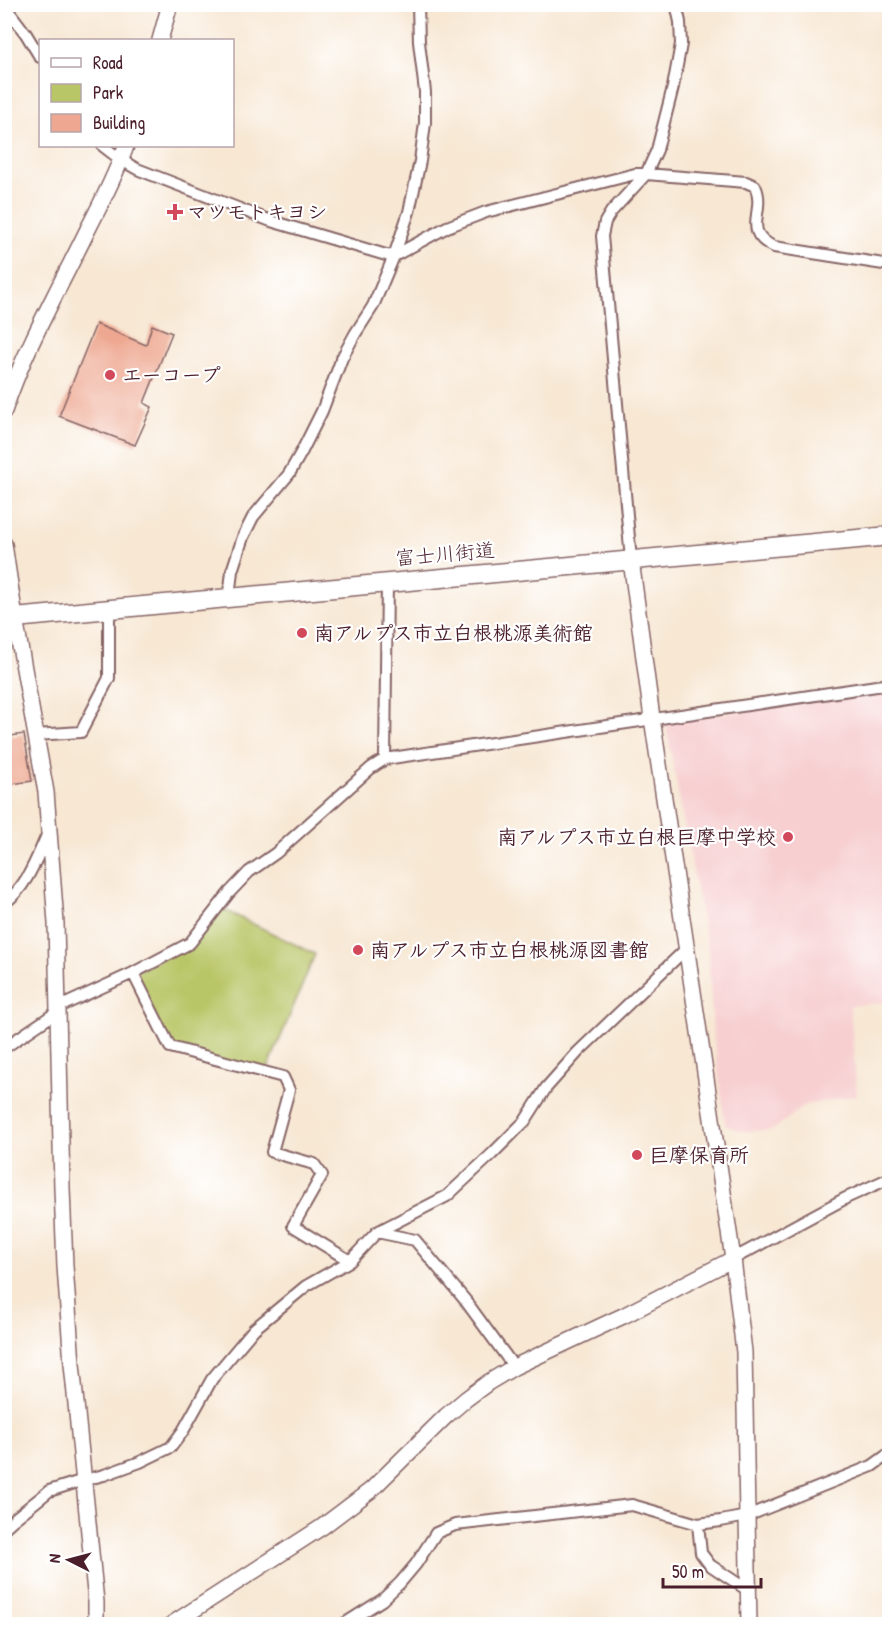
<svg xmlns="http://www.w3.org/2000/svg" width="894" height="1629" viewBox="0 0 894 1629" font-family="'Patrick Hand','Klee One',sans-serif">
  <style>
    .built { fill: #f7cfd0 }
    .green { fill: #b9c668; stroke: #82724a; stroke-width: 1.5 }
    .building { fill: #eea790 }
    .lines { fill: none; stroke-linecap: round; stroke-linejoin: round }
    .street-casing { stroke: #876566; stroke-width: 14 }
    .secondary-casing { stroke: #876566; stroke-width: 18 }
    .primary-casing { stroke: #876566; stroke-width: 21 }
    .street { stroke: #fff; stroke-width: 10 }
    .secondary { stroke: #fff; stroke-width: 15 }
    .primary { stroke: #fff; stroke-width: 18 }
    .poi-dot { fill: #d1495b; stroke: #fff; stroke-width: 2 }
    .labels { text-anchor: middle; stroke-width: 4.5; stroke-linejoin: round; paint-order: stroke }
    .poi-label { font-size: 20px; font-weight: bold; fill: #4a1f2b; stroke: #fff; text-anchor: start }
    .street-label { font-size: 20px; fill: #4a1f2b; stroke: #fff }
  </style>
  <rect width="100%" height="100%" fill="#fff"/>
  <filter id="ink" filterUnits="userSpaceOnUse"><feTurbulence type="fractalNoise" baseFrequency=".0167" numOctaves="2"/><feDisplacementMap in="SourceGraphic" scale="12" xChannelSelector="R" yChannelSelector="G"/><feConvolveMatrix kernelMatrix="1 2 1 2 8 2 1 2 1" color-interpolation-filters="sRGB"/></filter>
  <filter id="wash" filterUnits="userSpaceOnUse"><feTurbulence type="fractalNoise" baseFrequency=".008" numOctaves="4" result="noise"/><feDisplacementMap in="SourceGraphic" scale="24" xChannelSelector="R" yChannelSelector="G"/><feGaussianBlur stdDeviation="1.35" result="paint"/><feColorMatrix in="noise" values="0 0 0 0 0 0 0 0 0 0 0 0 0 0 0 0 0 1.4 0 .05"/><feComposite in="paint" operator="in"/></filter>
  <g filter="url(#wash)">
    <rect width="100%" height="100%" fill="#f7e7d3"/>
    <path class="built" d="M 889,691 L 889,1002 L 850,1006 L 857,1095 L 805,1105 L 773,1130 L 741,1131 L 725,1125 L 713,1032 L 708,951 L 665,722 Z"/>
    <path class="green" d="M 218,907 L 315,954 L 266,1073 L 170,1047 L 133,973 L 190,943 Z"/>
    <g id="blocks">
      <path class="building" d="M 96,324 L 146,345 L 152,325 L 172,333 L 144,403 L 152,407 L 135,445 L 59,416 Z
        M 24,734 L 32,781 L 4,785 L 4,737 Z"/>
    </g>
  </g>
  <g filter="url(#ink)">
    <use href="#blocks" fill-opacity="0" stroke="#876566" stroke-width="1.5"/>
    <g class="lines">
      <defs>
        <path id="street" d="M 4,5 L 26,34 L 40,57
          M 103,146 L 121,160 L 137,169 L 271,221 L 386,255 L 394,256 L 447,227 L 486,212 L 635,174 L 646,174 L 746,182 L 755,186 C 767,211 740,231 774,247 L 890,265
          M 631,560 L 602,236 L 605,222 L 611,212 L 646,174 L 657,150 L 673,87 L 681,44 L 680,22 L 676,4
          M 229,598 L 232,571 L 243,537 L 253,517 L 289,474 L 302,451 L 322,411 L 342,358 L 355,334 L 373,306 L 394,256 L 409,212 L 420,161 L 425,123 L 425,92 L 419,42 L 418,4
          M 36,735 L 81,732 L 109,678 L 109,609
          M 385,759 L 387,582
          M 4,903 C 27,888 37,857 48,833
          M 133,973 L 170,1047 L 283,1077 L 289,1090 L 272,1152 L 314,1164 L 322,1175 L 293,1226 L 350,1261
          M 57,1008 L 133,973 L 190,943 L 229,893 L 249,872 L 276,853 L 371,768 L 385,759 L 890,684
          M 4,1048 L 57,1012
          M 377,1232 L 415,1240 L 465,1300 L 514,1367
          M 733,1259 L 846,1198 L 890,1178
          M 698,1524 L 701,1553 L 710,1565 L 749,1591
          M 4,1528 L 13,1520 L 49,1491 L 84,1480 L 104,1475 L 140,1462 L 171,1447 L 183,1431 L 212,1379 L 254,1329 L 306,1286 L 350,1261 L 377,1232 L 447,1196 L 492,1154 L 525,1121 L 546,1088 L 578,1052 L 687,948
          M 344,1624 L 382,1600 L 400,1583 L 416,1564 L 436,1533 L 455,1525 L 632,1505 L 698,1524 L 721,1521 L 747,1516 L 872,1466 L 890,1453"/>
        <path id="secondary" d="M 160,40 L 170,4
          M 4,411 C 25,348 59,289 88,229 C 102,202 116,174 126,146
          M 4,544 L 15,618 L 46,792 L 56,923 L 62,1188 L 65,1266 L 72,1364 L 96,1602 L 96,1624
          M 631,560 L 652,718 L 733,1259 L 744,1352 L 749,1624
          M 172,1624 L 322,1527 L 371,1490 L 446,1416 L 466,1399 L 489,1382 L 514,1367 L 625,1315 L 733,1259"/>
        <path id="primary" d="M 4,619 L 890,536"/>
      </defs>
      <use href="#street" class="street-casing"/>
      <use href="#secondary" class="secondary-casing"/>
      <use href="#primary" class="primary-casing"/>
      <use href="#street" class="street"/>
      <use href="#secondary" class="secondary"/>
      <use href="#primary" class="primary"/>
    </g>
  </g>
  <g class="poi-dot">
    <path d="M172 203h6v6h6v6h-6v6h-6v-6h-6v-6h6z"/>
    <circle cx="110" cy="375" r="6"/>
    <circle cx="302" cy="633" r="6"/>
    <circle cx="788" cy="837" r="6"/>
    <circle cx="358" cy="950" r="6"/>
    <circle cx="637" cy="1155" r="6"/>
  </g>
  <g class="labels">
    <g class="poi-label">
      <text x="187" y="219">マツモトキヨシ</text>
      <text x="122" y="382">エーコープ</text>
      <text x="314" y="640">南アルプス市立白根桃源美術館</text>
      <text x="776" y="844" text-anchor="end">南アルプス市立白根巨摩中学校</text>
      <text x="370" y="957">南アルプス市立白根桃源図書館</text>
      <text x="649" y="1162">巨摩保育所</text>
    </g>
    <g class="street-label">
      <text transform="translate(445 554) rotate(-5)" y="7">富士川街道</text>
    </g>
  </g>
  <rect width="894" height="1629" fill="none" stroke="#fff" stroke-width="24"/>
  <rect x="39" y="39" width="195" height="108" fill="#ffffff" stroke="#b7a5aa" stroke-width="1.5"/>
  <rect x="51" y="58" width="30" height="9" fill="#ffffff" stroke="#b7a5aa" stroke-width="1.5"/>
  <text x="93" y="69" font-size="18" fill="#4a1f2b">Road</text>
  <rect x="51" y="84" width="30" height="18" fill="#b9c668" stroke="#b7a5aa" stroke-width="1.5"/>
  <text x="93" y="99" font-size="18" fill="#4a1f2b">Park</text>
  <rect x="51" y="114" width="30" height="18" fill="#eea790" stroke="#b7a5aa" stroke-width="1.5"/>
  <text x="93" y="129" font-size="18" fill="#4a1f2b">Building</text>
  <g transform="translate(69 1560) rotate(276)" stroke="#ffffff" stroke-width="4.5" paint-order="stroke">
  <path d="M0-4.5L10 22L0 15L-10 22Z" fill="#4a1f2b"/>
  <text y="-9" font-size="16" font-weight="bold" text-anchor="middle" fill="#4a1f2b">N</text>
  </g>
  <path d="M663 1578v9h98v-9" fill="none" stroke="#4a1f2b" stroke-width="3"/>
  <text x="672" y="1578" font-size="18" fill="#4a1f2b" stroke="#ffffff" stroke-width="4.5" paint-order="stroke">50 m</text>
</svg>
